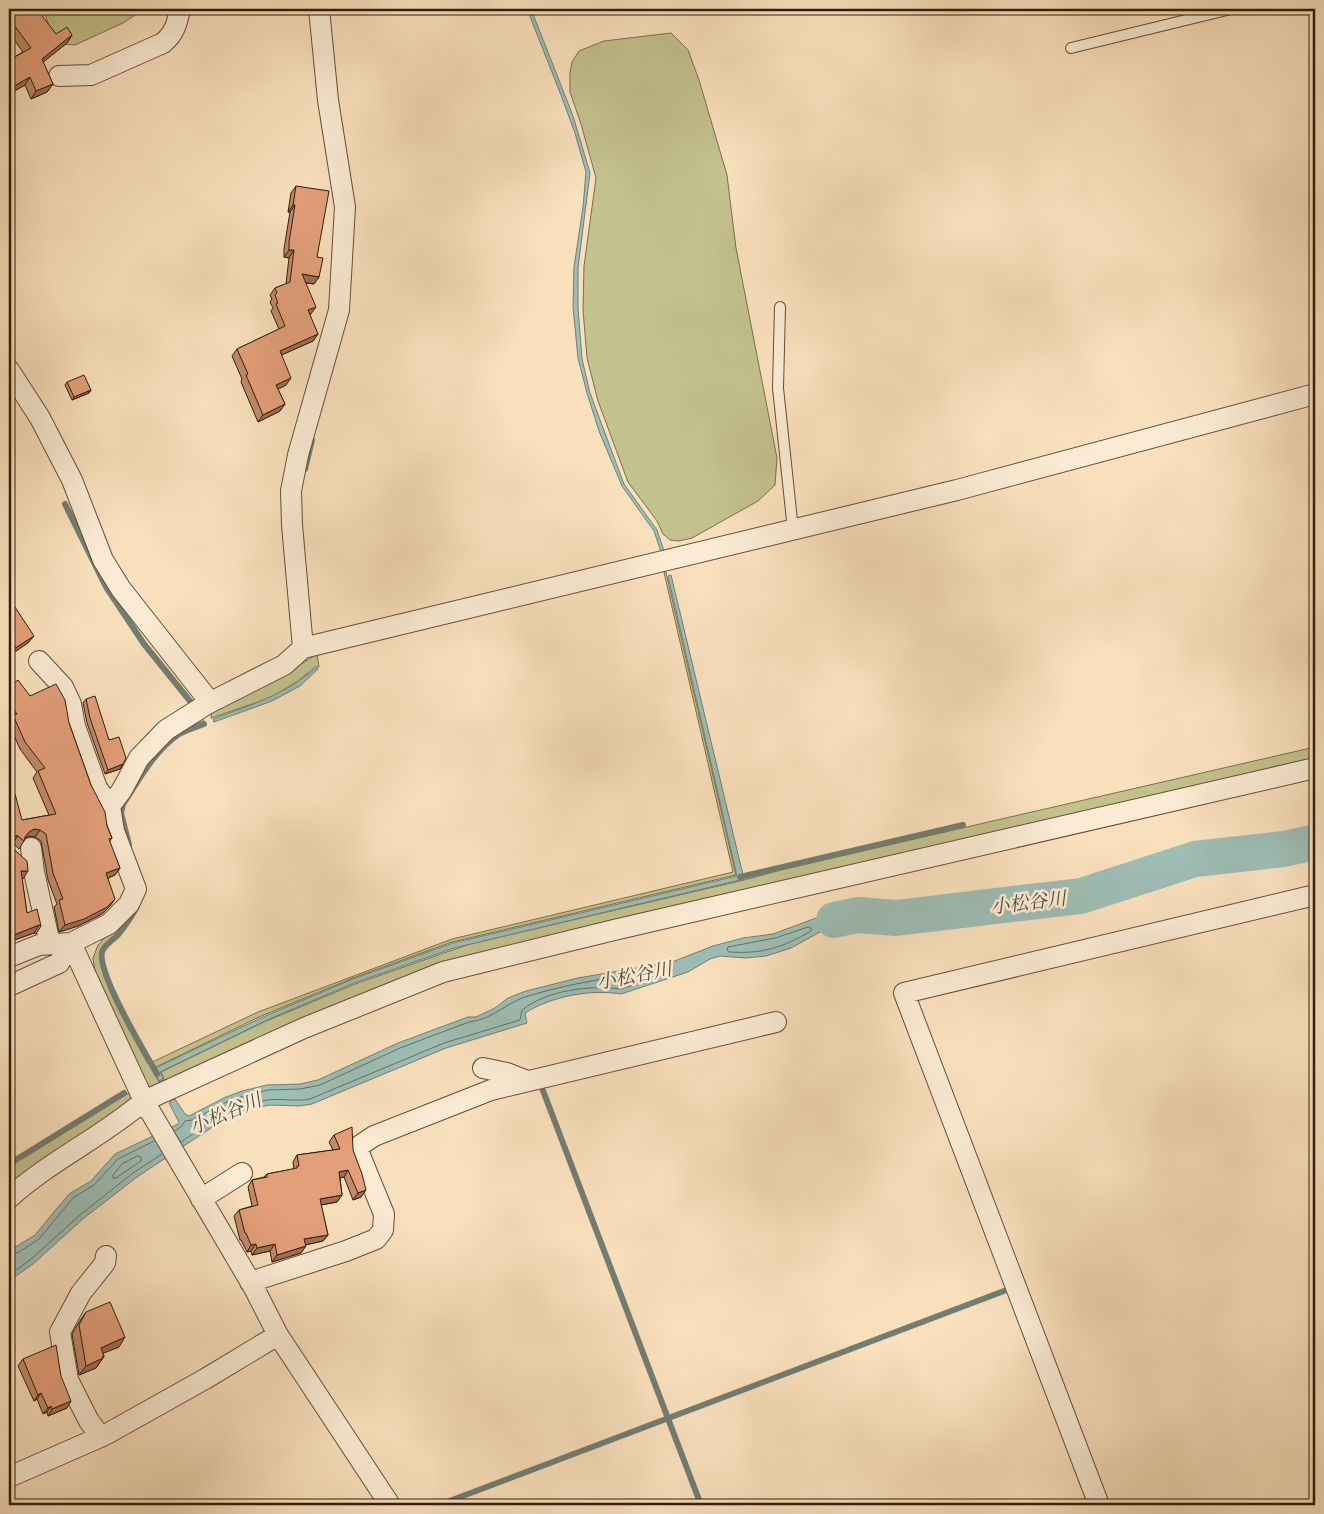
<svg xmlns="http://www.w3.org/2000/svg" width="1324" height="1514" viewBox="0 0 1324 1514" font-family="'Sorts Mill Goudy','Noto Serif JP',serif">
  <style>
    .green { fill: #c3c18e; stroke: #7a704c }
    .water { fill: #9ebdb5; stroke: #737d71 }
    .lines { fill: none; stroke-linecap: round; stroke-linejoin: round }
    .shore { stroke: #686e60; stroke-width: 1 }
    .stream { stroke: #737d71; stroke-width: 6 }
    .river { stroke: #9ebdb5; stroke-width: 36 }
    .lane-casing { stroke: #644e38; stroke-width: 12 }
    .street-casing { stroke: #644e38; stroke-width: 22 }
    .lane { stroke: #fbebd4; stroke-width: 10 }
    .street { stroke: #fbebd4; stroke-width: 20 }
    .wall { fill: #c38969; stroke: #321e0b }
    .shaded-wall { fill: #9f6f55; stroke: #321e0b }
    .building { fill: #e39f7a; stroke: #321e0b }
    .labels { text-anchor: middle; stroke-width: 5; stroke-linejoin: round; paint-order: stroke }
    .water-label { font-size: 19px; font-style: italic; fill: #524e3e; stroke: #fbebd4 }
  </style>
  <rect width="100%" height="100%" fill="#f9e0bd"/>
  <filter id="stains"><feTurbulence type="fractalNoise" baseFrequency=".004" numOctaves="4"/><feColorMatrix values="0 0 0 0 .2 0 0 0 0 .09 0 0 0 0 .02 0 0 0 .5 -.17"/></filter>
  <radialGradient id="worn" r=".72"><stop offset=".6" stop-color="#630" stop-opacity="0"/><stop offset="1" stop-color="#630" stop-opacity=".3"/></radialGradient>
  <path class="green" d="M 43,9 L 144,9 L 123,23 L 75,45 L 62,44 L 51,31 Z
    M 671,33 L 688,50 L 699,80 L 727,175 L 736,248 L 777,458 L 775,485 L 758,501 L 692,538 L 679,541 L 670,540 L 663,534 L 657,521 L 628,482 L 598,401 L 587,358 L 583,310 L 584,266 L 596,178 L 581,124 L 570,92 L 570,72 L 572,62 L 579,51 L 604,41 Z
    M 663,568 L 665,568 L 736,875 L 452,942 L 353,978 L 259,1017 L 152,1069 L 159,1082 L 164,1079 L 161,1072 L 264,1022 L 355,984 L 470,944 L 744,880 L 788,868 L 1315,747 L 1315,760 L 950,850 L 484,958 C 417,978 351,1002 287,1031 C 248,1049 209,1069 170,1088 C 161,1090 151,1095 143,1086 L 121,1037 L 95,972 L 93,958 L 98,945 L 130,910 L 139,891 L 136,876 L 118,818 L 120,800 L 136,772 L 154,748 L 177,726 L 200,716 L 204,721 C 191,726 178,731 167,740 C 150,754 134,785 122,803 C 114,834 145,868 140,895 C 138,907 124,925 116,934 C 112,939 106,942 102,947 C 89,964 138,1045 148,1064 L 258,1012 L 452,939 L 733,872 Z
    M 317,654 L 319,667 L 315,667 L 297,682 L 270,698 L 211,718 L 212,710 L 271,683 Z
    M 132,1091 L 130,1104 L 9,1194 L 9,1168 L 12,1165 Z"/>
  <path class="water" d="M 527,9 L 531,9 L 573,116 L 590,173 L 578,268 L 578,308 L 582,359 L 590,393 L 624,484 L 657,530 L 664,551 L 661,552 L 654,531 L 622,486 L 599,431 L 587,393 L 578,358 L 573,307 L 574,267 L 583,207 L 586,172 L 575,133 L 561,95 Z
    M 671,575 L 744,879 L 454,948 L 354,983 L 267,1020 L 160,1072 L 163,1078 L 159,1081 L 153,1069 L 263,1017 L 353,979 L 453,943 L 737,876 L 668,576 Z
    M 316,668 L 318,669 L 300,686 L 272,701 L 214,722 L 213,719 C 253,704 282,696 316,668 Z
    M 872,907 L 891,913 L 866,926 L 849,924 L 820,932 L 791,948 L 766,956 L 746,958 L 720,956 L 710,959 L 688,972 L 621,994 C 591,989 552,996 525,1013 L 527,1023 L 446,1048 L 312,1104 L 299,1106 L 270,1105 L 244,1110 L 223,1120 L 137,1177 L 84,1218 L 33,1264 L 9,1281 L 9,1251 L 35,1235 L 69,1194 L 91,1181 L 115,1154 L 178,1124 L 179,1122 L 169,1103 L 171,1102 L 169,1098 L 171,1097 L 173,1100 L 175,1099 L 185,1114 L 189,1116 L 226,1097 L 242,1091 L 267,1085 L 300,1084 L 318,1080 L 398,1043 L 468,1017 L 476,1017 L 495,1008 L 508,998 L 526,991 L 578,978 L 672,962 L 713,946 L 743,938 L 773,934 L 827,914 L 850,909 Z"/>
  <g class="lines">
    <path class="shore" d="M 871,912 L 873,914 L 873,916 C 865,921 856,922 848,917 L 851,914 Z
      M 809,927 L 811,928 L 811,931 C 782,948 762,954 729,952 L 727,950 L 728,947 L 775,938 Z
      M 175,1131 L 181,1127 L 185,1121 L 192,1120 L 227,1102 L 244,1096 L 268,1090 L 300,1089 L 320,1085 L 400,1048 L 469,1022 C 492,1020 507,1002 528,996 C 574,982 622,976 670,968 L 673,969 L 671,973 L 621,989 C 590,985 547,990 522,1010 L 520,1020 L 444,1043 L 310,1099 C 296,1102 282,1098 268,1100 C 234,1105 209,1123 181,1142
      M 138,1156 L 141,1157 L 141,1161 L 116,1178 L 113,1178 L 113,1175 L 122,1164 Z
      M 9,1255 L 19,1252 L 39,1239 L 73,1198 L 94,1185 L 118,1159 L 154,1141
      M 9,1275 L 30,1260 L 80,1215 L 133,1173 L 162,1154"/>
    <path class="stream" d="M 305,469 L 312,440
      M 65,504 L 106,587 L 144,644 L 190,701
      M 129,845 L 121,813 L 123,804 C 139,780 154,751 179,734 C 186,730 196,727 204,724
      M 740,877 L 963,825
      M 137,906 C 132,917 125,926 118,935 C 113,940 104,945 102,952 C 97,973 144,1051 157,1074
      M 542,1088 L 701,1505
      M 9,1164 L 124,1093
      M 439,1505 L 1004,1291"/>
    <path class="river" d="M 834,920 L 858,915 L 896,918 L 1081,896 L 1195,859 L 1284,849 L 1315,842"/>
    <defs>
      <path id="lane" d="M 1071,48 L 1231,9
        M 780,307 L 778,388 L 793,530"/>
      <path id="street" d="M 59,76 L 91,75 L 163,43 C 175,33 177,23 180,9
        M 9,370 L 40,418 L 72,480 L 103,560 L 121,589 L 210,702
        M 303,648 L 292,525 L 291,491 L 298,455 L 339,310 L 345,207 L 328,100 L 319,9
        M 39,661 L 63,687 L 71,704 L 75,726 L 97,788 L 110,806
        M 31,848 L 34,872 L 50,944
        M 71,943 L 144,1101 L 254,1288 L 278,1335 L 390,1505
        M 9,957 L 39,945 L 71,943 L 109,924 L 129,904 L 136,889 L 114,831 L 110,806 L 122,790 L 139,758 L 166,730 L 207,704 L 284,665 L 303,648 L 957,490 L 1315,394
        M 9,986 L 59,963 L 71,943
        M 483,1068 L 507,1073 L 527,1081
        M 9,1198 C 50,1161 102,1137 144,1101 L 304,1028 L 443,972 L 614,930 L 1315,768
        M 201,1199 L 242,1173
        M 250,1282 L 346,1251 L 376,1239 L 383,1230 L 384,1214 L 359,1153 L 359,1146 L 374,1136 L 491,1090 L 776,1022
        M 101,1437 L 89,1421 L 68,1380 L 60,1332 L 81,1293 L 105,1263 L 106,1256
        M 9,1477 L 105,1435 L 205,1379 L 278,1335
        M 1099,1505 L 904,993 L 1315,895"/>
    </defs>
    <use href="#lane" class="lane-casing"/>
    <use href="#street" class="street-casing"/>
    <use href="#lane" class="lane"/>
    <use href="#street" class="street"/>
  </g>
  <path class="wall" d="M 9,9 L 56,34 L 72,35 L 67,43 L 43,62 L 53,84 L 47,92 L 31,99 L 25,85 L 9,94 L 9,60 L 23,52 L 9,33 Z
    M 296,186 L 317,257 L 319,277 L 314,284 L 305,283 L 311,314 L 309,314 L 318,334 L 313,341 L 281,355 L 286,385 L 278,389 L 285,404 L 280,411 L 258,422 L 241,382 L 242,379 L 232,356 L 237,349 L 279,329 L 271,311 L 273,308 L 270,302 L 272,299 L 270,295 L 275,288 L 286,284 L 289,258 L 284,257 L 284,249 L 290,212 L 288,212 L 291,193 Z
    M 67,382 L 91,390 L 89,393 L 72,400 L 65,385 Z
    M 9,687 L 30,696 L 69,723 L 91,785 L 112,838 L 109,842 L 120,868 L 115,875 L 108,878 L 110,906 L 102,914 L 78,926 L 59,932 L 54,907 L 57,904 L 48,880 L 41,841 L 35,837 L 29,836 L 25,838 L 24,841 L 19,849 L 13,843 L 22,820 L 49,815 L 33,778 L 37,772 L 20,749 L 9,724 L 9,722 L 10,720 L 9,718 Z
    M 86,699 L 123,764 L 120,769 L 105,774 L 87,723 L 83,703 Z
    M 9,845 L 23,879 L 22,879 L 27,913 L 41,926 L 36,934 L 34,933 L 9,942 Z
    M 334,1135 L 353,1150 L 361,1197 L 353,1200 L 344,1177 L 340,1178 L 342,1195 L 337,1202 L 321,1205 L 328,1235 L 323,1241 L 305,1245 L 301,1253 L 272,1262 L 270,1251 L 252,1255 L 251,1251 L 247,1252 L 241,1240 L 240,1240 L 234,1216 L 239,1210 L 252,1206 L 248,1187 L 252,1180 L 264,1177 L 267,1174 L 294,1169 L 293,1162 L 297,1155 L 333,1150 L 329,1142 Z
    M 86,1312 L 119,1347 L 103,1353 L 104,1356 L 103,1358 L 96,1368 L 79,1375 L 72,1334 L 79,1322 Z
    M 23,1359 L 67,1408 L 48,1416 L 47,1412 L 43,1414 L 37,1399 L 34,1401 L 18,1366 Z"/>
  <path class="shaded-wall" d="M 72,35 L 67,43 L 37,67 L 42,59 Z
    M 30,77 L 25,85 L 9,94 L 9,89 Z
    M 53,84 L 47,92 L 31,99 L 36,91 Z
    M 293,205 L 295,205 L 290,212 L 288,212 Z
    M 289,250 L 294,250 L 289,258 L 284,257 Z
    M 302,274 L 319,277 L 314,284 L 297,281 Z
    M 316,307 L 311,314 L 303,317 L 308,310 Z
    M 318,334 L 313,341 L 275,358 L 280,351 Z
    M 291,378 L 286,385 L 271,393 L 276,385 Z
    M 91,390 L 89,393 L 72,400 L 74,397 Z
    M 285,404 L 280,411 L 258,422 L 263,415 Z
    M 34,636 L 28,643 L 9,656 L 9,652 Z
    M 123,764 L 120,769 L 105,774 L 108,770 Z
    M 34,829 L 40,830 L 35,837 L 29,836 L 23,839 L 29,832 Z
    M 12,835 L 18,836 L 13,843 L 9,843 L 9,838 Z
    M 120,868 L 115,875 L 101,881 L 106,873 Z
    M 21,871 L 28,871 L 23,879 L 16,879 Z
    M 115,899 L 110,906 L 102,914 L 78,926 L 59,932 L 65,925 Z
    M 39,925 L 34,933 L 9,942 L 9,937 Z
    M 348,1170 L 344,1177 L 334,1179 L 339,1172 Z
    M 366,1190 L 361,1197 L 353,1200 L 358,1193 Z
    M 342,1195 L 337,1202 L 315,1206 L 320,1199 Z
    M 328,1235 L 323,1241 L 300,1246 L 304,1239 Z
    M 256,1244 L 251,1251 L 247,1252 L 251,1245 Z
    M 275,1244 L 270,1251 L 252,1255 L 257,1248 Z
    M 306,1246 L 301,1253 L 272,1262 L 277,1255 Z
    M 125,1337 L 119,1347 L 94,1357 L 101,1348 Z
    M 104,1356 L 96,1368 L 79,1375 L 86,1366 Z
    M 41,1393 L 37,1399 L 34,1401 L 38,1395 Z
    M 71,1401 L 67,1408 L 48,1416 L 52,1409 Z
    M 51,1406 L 47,1412 L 43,1414 L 48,1408 Z"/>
  <path class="building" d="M 9,9 L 37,9 L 56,34 L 67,27 L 72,35 L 42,59 L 53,84 L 36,91 L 30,77 L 9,89 L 9,60 L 31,48 L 11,21 L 9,22 Z
    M 296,186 L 329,191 L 317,257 L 323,258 L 319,277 L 302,274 L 316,307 L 308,310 L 318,334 L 280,351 L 291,378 L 276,385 L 285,404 L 263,415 L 246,375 L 248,374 L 237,349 L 285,326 L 276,304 L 278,303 L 275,295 L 277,293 L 275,288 L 290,282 L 294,250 L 289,250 L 289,242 L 295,205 L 293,205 Z
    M 84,375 L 91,390 L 74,397 L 67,382 Z
    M 9,598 L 34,636 L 9,652 Z
    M 18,680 L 30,696 L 56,684 L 65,700 L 69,723 L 91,785 L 105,812 L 107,826 L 112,838 L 109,839 L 120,868 L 106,873 L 115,899 L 107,907 L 84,919 L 65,925 L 59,900 L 63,899 L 53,873 L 46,834 L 40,830 L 34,829 L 29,832 L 25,837 L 24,841 L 18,836 L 12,835 L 9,838 L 9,796 L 15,794 L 22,820 L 56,814 L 38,771 L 45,768 L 25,742 L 13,715 L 17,714 L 9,703 L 9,687 Z
    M 95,696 L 109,740 L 119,737 L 126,758 L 123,764 L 108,770 L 90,718 L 86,699 Z
    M 9,845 L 27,861 L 28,871 L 21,871 L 27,913 L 37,909 L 41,926 L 39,925 L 9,937 Z
    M 352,1127 L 353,1150 L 362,1174 L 366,1190 L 358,1193 L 348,1170 L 339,1172 L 342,1195 L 320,1199 L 328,1235 L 304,1239 L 306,1246 L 277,1255 L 275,1244 L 257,1248 L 256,1244 L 251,1245 L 246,1233 L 245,1233 L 239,1210 L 258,1205 L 252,1180 L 267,1177 L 267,1174 L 297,1168 L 297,1166 L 299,1166 L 297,1155 L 340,1149 L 334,1135 Z
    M 110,1302 L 125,1337 L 101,1348 L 104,1356 L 102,1357 L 103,1358 L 86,1366 L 79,1325 L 86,1312 Z
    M 56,1345 L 61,1376 L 71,1401 L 52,1409 L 51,1406 L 48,1408 L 41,1393 L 38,1395 L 23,1359 Z"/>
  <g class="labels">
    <g class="water-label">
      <text transform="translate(1028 902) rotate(-7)" y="7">小松谷川</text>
      <text transform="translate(634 975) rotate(-11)" y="7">小松谷川</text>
      <text transform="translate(225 1113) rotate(-23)" y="7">小松谷川</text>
    </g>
  </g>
  <rect width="1324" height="1514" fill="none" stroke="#f9e0bd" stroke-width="30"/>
  <rect x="10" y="10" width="1304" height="1494" fill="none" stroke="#321e0b" stroke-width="2.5"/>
  <rect x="15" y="15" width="1294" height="1484" fill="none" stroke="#321e0b"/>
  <rect width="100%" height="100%" filter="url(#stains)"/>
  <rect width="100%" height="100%" fill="url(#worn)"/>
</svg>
